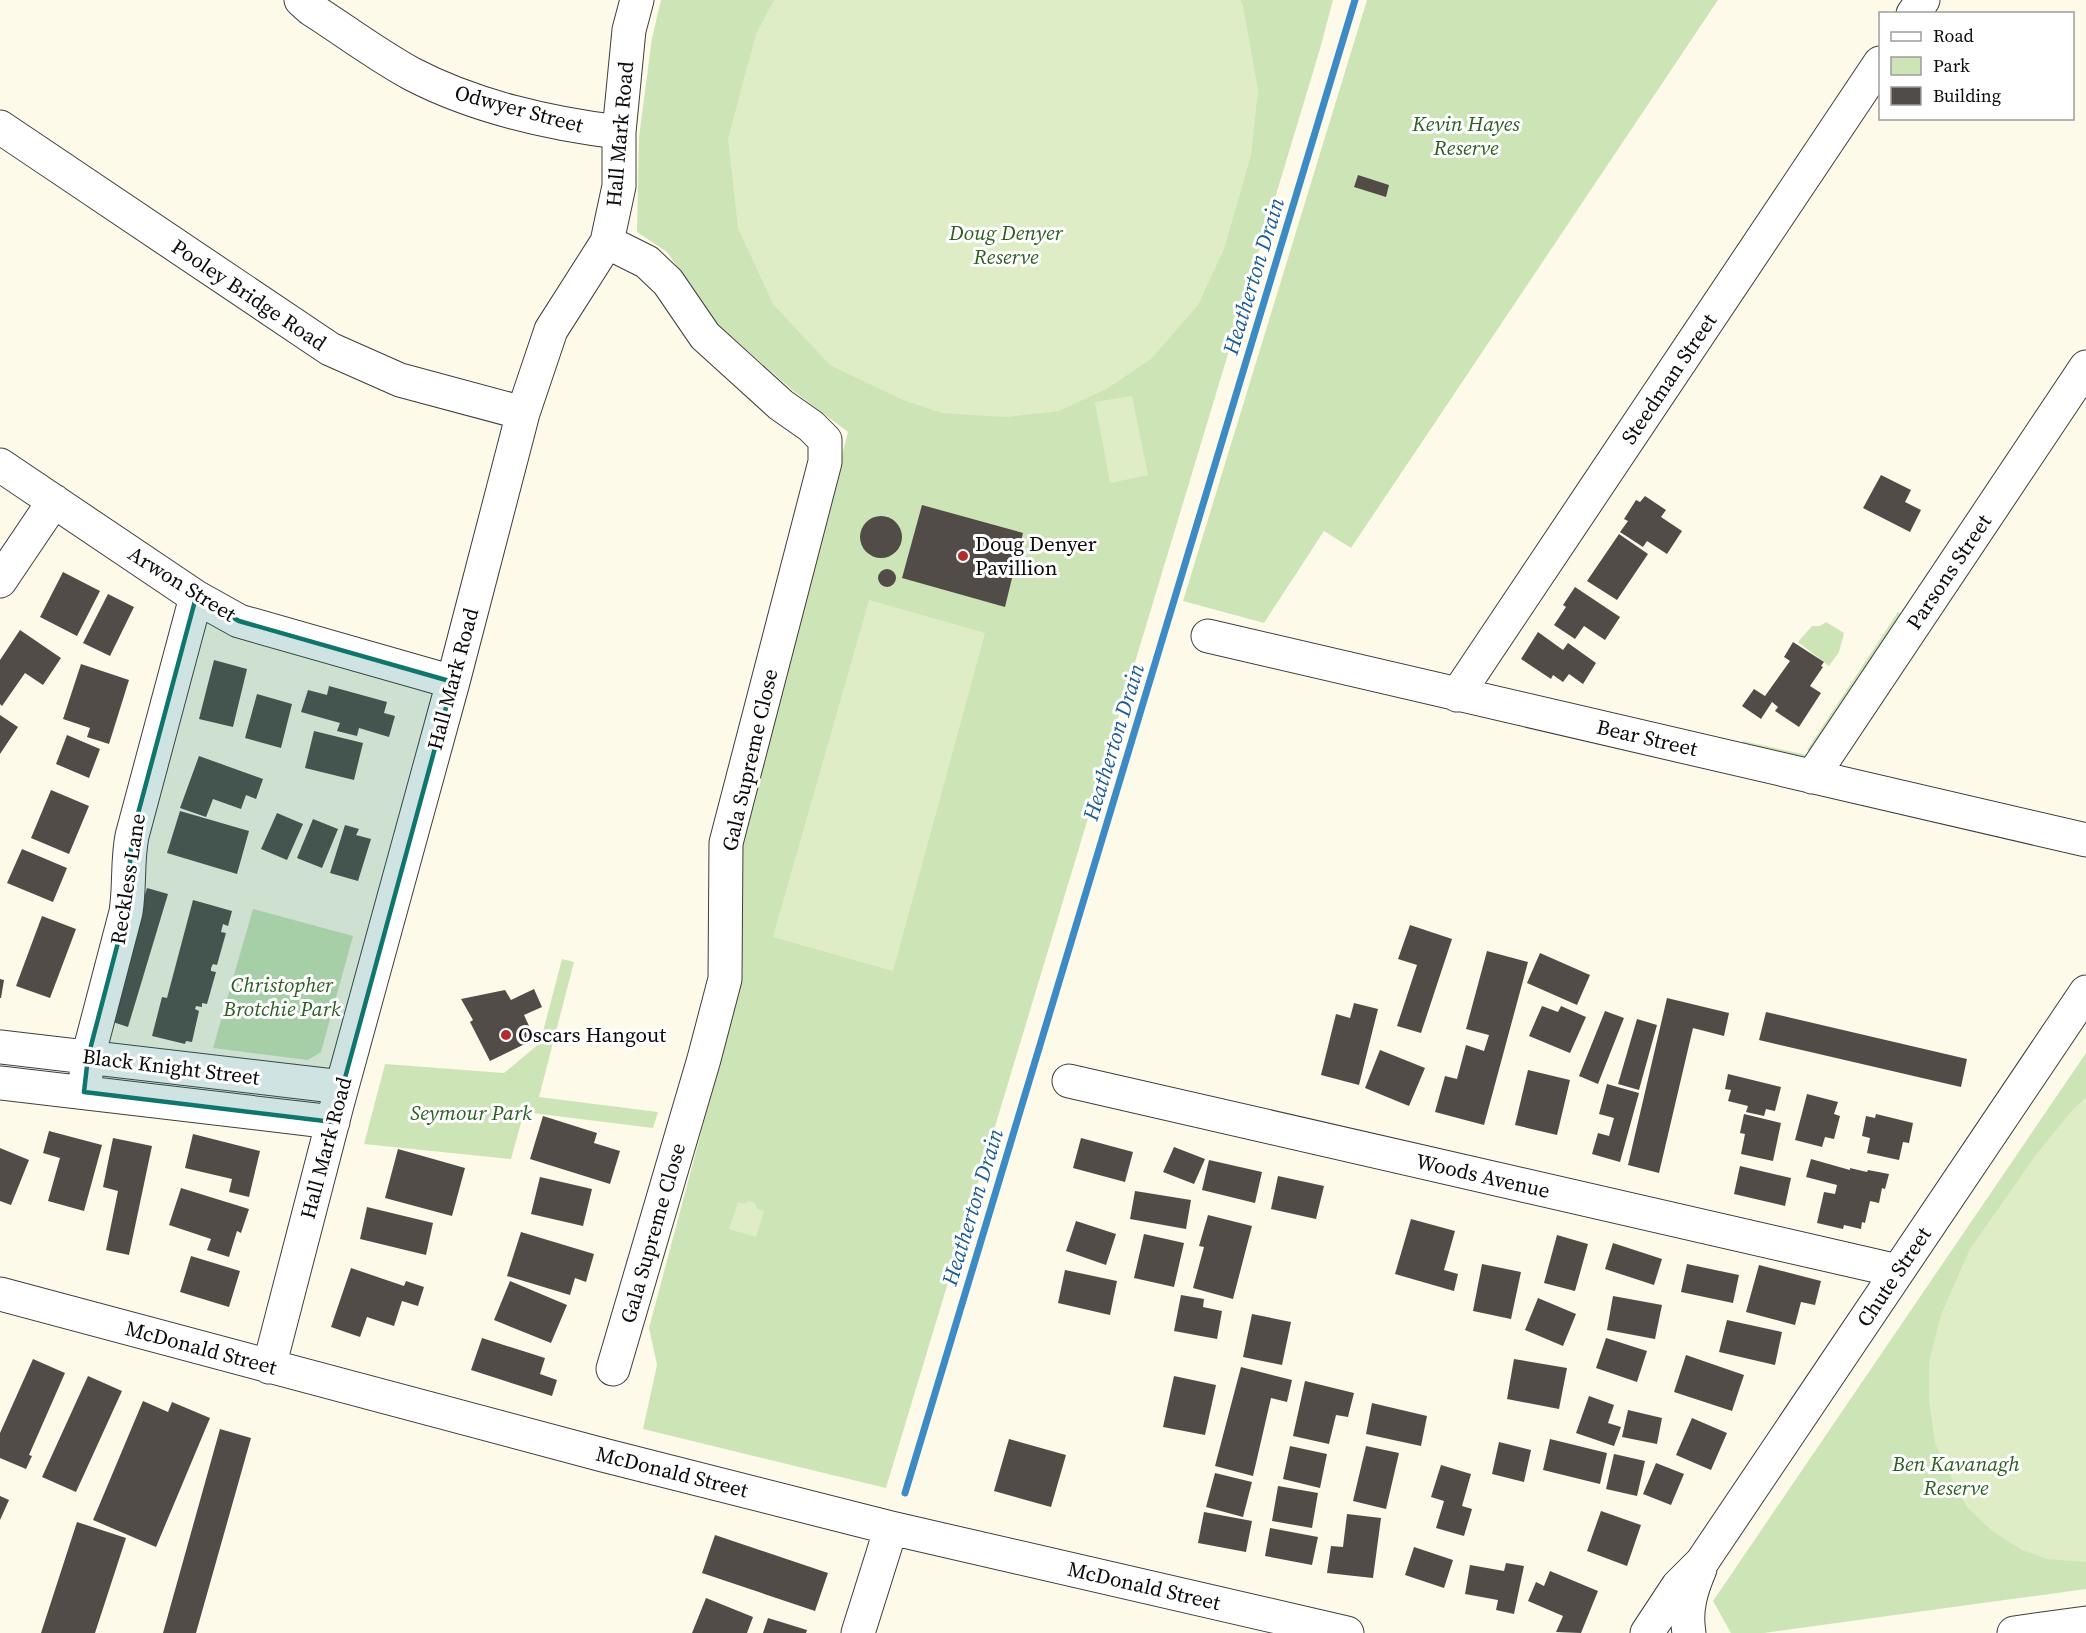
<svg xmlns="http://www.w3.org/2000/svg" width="2086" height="1633" viewBox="0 0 2086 1633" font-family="'Source Serif 4',serif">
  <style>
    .green { fill: #cde5b6 }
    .pitch { fill: #dfedc7 }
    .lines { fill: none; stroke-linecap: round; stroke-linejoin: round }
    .stream { stroke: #3c8bc5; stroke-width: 7 }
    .building { fill: #524c48 }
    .minor-casing { stroke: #3e3e3e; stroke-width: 35 }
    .minor { stroke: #fff; stroke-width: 33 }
    .marked { fill: #0f766e; fill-opacity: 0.2; stroke: #0f766e; stroke-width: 4.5; stroke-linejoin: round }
    .poi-dot { fill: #b22c2e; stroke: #fff; stroke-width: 2 }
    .labels { text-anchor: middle; stroke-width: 6; stroke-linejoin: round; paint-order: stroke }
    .street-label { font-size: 21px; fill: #0b0b0b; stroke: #fff }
    .park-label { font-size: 21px; font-style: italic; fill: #2b5e20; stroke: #fff }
    .poi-label { font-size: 21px; fill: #0b0b0b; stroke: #fff; text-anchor: start }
    .water-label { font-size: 22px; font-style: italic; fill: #1c5c94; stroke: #fff }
  </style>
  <rect width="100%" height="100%" fill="#fefae9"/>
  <path class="green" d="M 661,0 L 1333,0 L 1320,49 L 886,1488 L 643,1429 L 657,1365 L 649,1328 L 742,979 L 742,843 L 848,432 L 791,389 L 717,324 L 667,252 L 637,232 L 639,137 L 652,38 Z
    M 1367,0 L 1718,0 L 1351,548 L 1324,531 L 1264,623 L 1183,601 Z
    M 1898,612 L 1903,614 L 1812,751 L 1807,750 Z
    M 1826,622 L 1844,633 L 1839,652 L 1829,666 L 1798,642 L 1812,626 L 1820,626 Z
    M 1743,741 L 1807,755 L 1808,756 L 1803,760 L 1742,746 Z
    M 253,909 L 353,936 L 321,1052 L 308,1060 L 213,1048 Z
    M 562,959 L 574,962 L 539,1097 L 658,1112 L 653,1128 L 524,1112 L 511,1159 L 364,1144 L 385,1064 L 504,1073 L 540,1043 Z
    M 2086,1053 L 2086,1589 L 1764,1633 L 1731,1633 L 1713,1601 Z"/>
  <path class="pitch" d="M 774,0 L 1240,0 L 1243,6 L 1258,90 L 1251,155 L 1224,249 L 1198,305 L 1151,359 L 1108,388 L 1059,411 L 1006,417 L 942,413 L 903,400 L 830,365 L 773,304 L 738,228 L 728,139 L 756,34 Z
    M 1132,396 L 1148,475 L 1110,483 L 1095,402 Z
    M 869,600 L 985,633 L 893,971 L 773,937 Z
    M 2086,1097 L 2086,1562 L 2047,1559 L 2022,1550 L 1991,1530 L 1967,1507 L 1949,1473 L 1935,1443 L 1929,1400 L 1929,1362 L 1941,1315 L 1970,1249 L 2035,1156 L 2070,1113 Z
    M 749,1201 L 755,1203 L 757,1209 L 764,1211 L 756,1237 L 729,1229 L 738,1202 L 744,1204 Z"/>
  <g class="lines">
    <path class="stream" d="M 905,1493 L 1355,0"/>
  </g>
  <path class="building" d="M 1358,175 L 1389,185 L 1386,197 L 1354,187 Z
    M 1881,475 L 1911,490 L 1905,502 L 1921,510 L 1910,532 L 1863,508 Z
    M 1645,496 L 1666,510 L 1661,517 L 1682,531 L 1667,554 L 1647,541 L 1643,547 L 1620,532 L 1628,521 L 1624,519 L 1636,500 L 1640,502 Z
    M 922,505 L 1023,533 L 1005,607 L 902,578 Z
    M860 537a21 21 0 1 1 42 0a21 21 0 1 1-42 0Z
    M 1619,534 L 1648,554 L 1617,600 L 1587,581 Z
    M878 578a9 9 0 1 1 18 0a9 9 0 1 1-18 0Z
    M 63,572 L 100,591 L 77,636 L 40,617 Z
    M 1575,587 L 1620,617 L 1605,640 L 1584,626 L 1575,639 L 1554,625 L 1566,607 L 1563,605 Z
    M 108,594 L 134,607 L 110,656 L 83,643 Z
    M 20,630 L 61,658 L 43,685 L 25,673 L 2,706 L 0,704 L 0,660 Z
    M 1538,632 L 1563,650 L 1568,643 L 1596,663 L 1583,684 L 1569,674 L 1563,682 L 1553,675 L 1551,679 L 1521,659 Z
    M 1793,642 L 1824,662 L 1821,666 L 1823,667 L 1810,686 L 1821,693 L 1799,727 L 1775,711 L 1778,707 L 1772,702 L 1761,719 L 1742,706 L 1754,689 L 1765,696 L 1790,661 L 1784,657 Z
    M 214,660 L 247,669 L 233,727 L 199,719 Z
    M 81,664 L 129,680 L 109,744 L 87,737 L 90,728 L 63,719 Z
    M 329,686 L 387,702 L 384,713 L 395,716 L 389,737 L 359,728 L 357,736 L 337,731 L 340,723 L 301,712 L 308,690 L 327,695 Z
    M 257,694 L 292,704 L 281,748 L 245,738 Z
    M 0,715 L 18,727 L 0,754 Z
    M 314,731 L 363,743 L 354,780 L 305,768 Z
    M 67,735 L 100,749 L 89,778 L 56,764 Z
    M 199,756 L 263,779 L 256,799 L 246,795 L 241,809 L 213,799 L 206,817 L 180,808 Z
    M 51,790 L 89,806 L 69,854 L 31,838 Z
    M 180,811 L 249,831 L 237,874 L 167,853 Z
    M 277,813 L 303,824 L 287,860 L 261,849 Z
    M 313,819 L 338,829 L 322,868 L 297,858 Z
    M 345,825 L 359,829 L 356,835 L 371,839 L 358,881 L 330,873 Z
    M 22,849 L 67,868 L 53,902 L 7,883 Z
    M 147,888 L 168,894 L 128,1027 L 107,1020 Z
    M 193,900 L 232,911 L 228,926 L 223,924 L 221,932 L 226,933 L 217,965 L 213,964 L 211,968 L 211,971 L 216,972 L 207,1004 L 202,1003 L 202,1007 L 196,1006 L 195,1009 L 199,1011 L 192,1042 L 186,1041 L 185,1044 L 152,1036 L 162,997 L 167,998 Z
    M 42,916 L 76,929 L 50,998 L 16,986 Z
    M 1410,925 L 1452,939 L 1421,1033 L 1397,1026 L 1417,965 L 1398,959 Z
    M 1487,951 L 1528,962 L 1484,1125 L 1435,1112 L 1445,1076 L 1457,1079 L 1466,1045 L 1484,1051 L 1489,1035 L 1466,1029 Z
    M 1540,953 L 1590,975 L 1577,1005 L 1527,983 Z
    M 0,979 L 4,980 L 1,998 L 0,998 Z
    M 534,989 L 542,1007 L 524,1015 L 535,1039 L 490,1061 L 470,1022 L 473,1020 L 461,999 L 505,990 L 511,1000 Z
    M 1667,998 L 1729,1013 L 1724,1036 L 1693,1028 L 1659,1173 L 1628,1165 Z
    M 1354,1003 L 1378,1009 L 1359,1085 L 1321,1075 L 1336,1014 L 1350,1018 Z
    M 1542,1006 L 1558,1012 L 1561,1006 L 1586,1017 L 1570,1053 L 1529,1036 Z
    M 1605,1011 L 1624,1018 L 1598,1084 L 1579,1076 Z
    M 1766,1012 L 1967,1059 L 1961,1087 L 1759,1040 Z
    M 1637,1019 L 1657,1025 L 1639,1090 L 1618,1084 Z
    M 1380,1050 L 1425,1068 L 1409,1106 L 1365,1088 Z
    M 1528,1070 L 1570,1080 L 1557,1135 L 1515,1125 Z
    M 1728,1074 L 1781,1087 L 1775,1111 L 1766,1109 L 1764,1116 L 1746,1112 L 1748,1106 L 1728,1101 L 1731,1090 L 1725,1089 Z
    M 1607,1084 L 1639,1093 L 1620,1162 L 1592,1154 L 1598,1133 L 1609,1136 L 1614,1118 L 1599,1114 Z
    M 1807,1094 L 1838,1102 L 1834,1114 L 1840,1116 L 1834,1139 L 1825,1137 L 1822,1147 L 1795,1140 Z
    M 1744,1114 L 1781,1123 L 1773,1161 L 1741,1154 L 1745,1134 L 1740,1133 Z
    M 1876,1114 L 1913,1123 L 1909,1143 L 1903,1142 L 1899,1160 L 1867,1153 L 1870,1138 L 1862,1136 L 1866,1116 L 1875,1118 Z
    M 543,1116 L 597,1133 L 594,1143 L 620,1151 L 610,1184 L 530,1159 Z
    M 49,1131 L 102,1145 L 84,1211 L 48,1201 L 60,1158 L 43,1153 Z
    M 193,1134 L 260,1151 L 249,1197 L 229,1192 L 232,1179 L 185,1168 Z
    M 113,1138 L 152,1146 L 129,1255 L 106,1250 L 118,1191 L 103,1187 Z
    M 1081,1138 L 1133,1152 L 1125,1182 L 1073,1168 Z
    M 1174,1147 L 1205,1159 L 1194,1184 L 1163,1172 Z
    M 0,1148 L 29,1160 L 11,1205 L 0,1201 Z
    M 398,1149 L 465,1168 L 452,1216 L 385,1198 Z
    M 1811,1159 L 1850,1170 L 1850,1168 L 1867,1172 L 1868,1170 L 1889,1174 L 1885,1189 L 1882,1188 L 1879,1203 L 1870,1201 L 1865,1223 L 1862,1222 L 1861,1229 L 1844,1225 L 1843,1229 L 1817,1223 L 1824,1192 L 1835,1194 L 1837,1185 L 1806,1177 Z
    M 1209,1160 L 1262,1172 L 1255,1203 L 1202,1190 Z
    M 1740,1166 L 1791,1178 L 1785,1206 L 1734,1194 Z
    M 1278,1176 L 1324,1186 L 1316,1219 L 1271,1209 Z
    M 540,1177 L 592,1189 L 583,1226 L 531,1214 Z
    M 181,1188 L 249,1209 L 241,1233 L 237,1231 L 229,1257 L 207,1250 L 211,1239 L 169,1225 Z
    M 1135,1191 L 1191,1200 L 1186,1229 L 1130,1219 Z
    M 367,1207 L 433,1223 L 426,1255 L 360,1239 Z
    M 1208,1215 L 1252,1226 L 1233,1299 L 1193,1288 L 1204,1247 L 1199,1246 Z
    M 1411,1219 L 1455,1231 L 1444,1270 L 1458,1274 L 1454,1291 L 1395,1274 Z
    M 1076,1221 L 1116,1234 L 1106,1265 L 1066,1251 Z
    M 521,1232 L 594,1254 L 586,1282 L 575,1278 L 570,1295 L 507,1276 Z
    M 1144,1234 L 1184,1243 L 1174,1287 L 1134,1278 Z
    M 1557,1235 L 1588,1244 L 1575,1291 L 1544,1283 Z
    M 1613,1243 L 1662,1259 L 1654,1285 L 1605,1269 Z
    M 191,1256 L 240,1271 L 229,1307 L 180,1292 Z
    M 1482,1264 L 1521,1272 L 1511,1319 L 1473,1311 Z
    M 1687,1264 L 1739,1275 L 1733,1303 L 1681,1292 Z
    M 1759,1265 L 1821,1281 L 1815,1305 L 1801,1302 L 1795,1325 L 1746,1312 Z
    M 351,1268 L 404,1286 L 406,1281 L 424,1287 L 418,1306 L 402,1301 L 394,1326 L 367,1317 L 360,1337 L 331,1327 Z
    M 1065,1270 L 1117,1281 L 1110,1315 L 1058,1303 Z
    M 510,1281 L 567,1305 L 551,1343 L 494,1320 Z
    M 1181,1295 L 1204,1299 L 1203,1307 L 1222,1311 L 1217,1339 L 1174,1331 Z
    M 1613,1296 L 1662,1305 L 1655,1339 L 1607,1330 Z
    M 1538,1298 L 1576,1314 L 1563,1346 L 1525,1330 Z
    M 1252,1314 L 1291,1322 L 1282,1365 L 1243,1357 Z
    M 1727,1320 L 1782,1332 L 1775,1365 L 1719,1352 Z
    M 482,1338 L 545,1358 L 540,1374 L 557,1380 L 552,1396 L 471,1370 Z
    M 1606,1338 L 1647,1351 L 1637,1382 L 1596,1368 Z
    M 1686,1355 L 1744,1375 L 1732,1411 L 1674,1392 Z
    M 33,1359 L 65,1373 L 29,1455 L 32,1456 L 26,1469 L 0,1458 L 0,1433 Z
    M 1514,1359 L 1567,1368 L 1559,1409 L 1507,1399 Z
    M 1241,1367 L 1292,1380 L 1287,1402 L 1271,1398 L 1253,1476 L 1215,1466 Z
    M 88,1376 L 122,1391 L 76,1492 L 42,1477 Z
    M 1174,1376 L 1216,1385 L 1205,1435 L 1163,1427 Z
    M 1305,1381 L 1354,1393 L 1348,1417 L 1336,1415 L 1329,1444 L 1293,1436 Z
    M 1589,1396 L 1614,1405 L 1608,1423 L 1621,1427 L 1614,1446 L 1576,1433 Z
    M 143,1401 L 168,1412 L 172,1402 L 210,1418 L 156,1547 L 93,1520 Z
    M 1372,1403 L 1427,1416 L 1421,1446 L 1366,1434 Z
    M 1628,1410 L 1662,1418 L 1657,1444 L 1622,1437 Z
    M 1692,1418 L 1727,1433 L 1711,1470 L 1676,1455 Z
    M 220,1429 L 251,1438 L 196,1633 L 163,1633 Z
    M 1009,1439 L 1066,1455 L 1051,1507 L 994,1491 Z
    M 1550,1439 L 1607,1453 L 1600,1484 L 1543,1470 Z
    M 1499,1442 L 1531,1450 L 1524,1482 L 1492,1474 Z
    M 1290,1446 L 1327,1454 L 1320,1488 L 1283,1479 Z
    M 1366,1446 L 1399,1453 L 1386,1509 L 1353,1501 Z
    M 1614,1454 L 1645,1461 L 1637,1496 L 1606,1489 Z
    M 1656,1463 L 1684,1474 L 1671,1505 L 1643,1494 Z
    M 1441,1465 L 1471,1474 L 1462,1506 L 1472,1509 L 1464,1536 L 1436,1528 L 1444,1501 L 1431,1497 Z
    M 1215,1473 L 1252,1482 L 1243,1517 L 1206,1507 Z
    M 1278,1486 L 1318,1493 L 1312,1528 L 1272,1521 Z
    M 0,1496 L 9,1500 L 0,1520 Z
    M 1601,1511 L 1641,1525 L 1627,1566 L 1587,1551 Z
    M 1204,1512 L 1252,1521 L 1246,1552 L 1198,1543 Z
    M 1347,1514 L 1381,1518 L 1373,1578 L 1327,1573 L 1331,1546 L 1343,1547 Z
    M 77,1522 L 126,1538 L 95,1633 L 41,1633 Z
    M 1270,1528 L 1318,1537 L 1312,1565 L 1265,1556 Z
    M 715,1535 L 828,1573 L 815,1611 L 702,1573 Z
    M 1414,1547 L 1453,1560 L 1444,1588 L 1405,1575 Z
    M 1506,1563 L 1524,1566 L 1514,1614 L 1496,1610 L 1498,1600 L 1465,1594 L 1470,1565 L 1504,1571 Z
    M 1550,1571 L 1598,1591 L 1581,1633 L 1556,1632 L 1563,1616 L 1528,1601 L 1536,1582 L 1544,1586 Z
    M 706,1598 L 753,1617 L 747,1633 L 692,1633 Z
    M 768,1618 L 807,1630 L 806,1633 L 763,1633 Z"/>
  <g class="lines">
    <defs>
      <path id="minor" d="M 301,0 L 311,9 C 344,30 377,55 412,74 C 473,106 550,124 619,132
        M 1913,14 L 1923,0
        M 0,127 L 330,349 L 400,380 L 523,413
        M 607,242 L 647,262 L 668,282 L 705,336 L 781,405 L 811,426 L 825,440 L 825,462 L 726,843 L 725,979 L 704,1059 L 613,1369
        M 0,465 L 196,597 L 239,621 L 453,682
        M 0,581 L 54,501
        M 1208,636 L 2086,840
        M 1457,695 L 1880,63
        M 1812,777 L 2086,367
        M 0,1047 L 342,1087
        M 1069,1081 L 1898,1271
        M 0,1083 L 333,1122
        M 84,1092 L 88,1057 L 126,912 C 130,887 127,861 132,836 L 196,597
        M 0,1294 L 603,1455 L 891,1528 L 1347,1633
        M 269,1367 L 337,1105 L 453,682 L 523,413 L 551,330 L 607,242 L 619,186 L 619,132 L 629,30 L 637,0
        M 858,1633 L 891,1528
        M 1647,1633 L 1678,1586 L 1702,1562 L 2086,992
        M 1689,1633 C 1685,1610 1691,1590 1700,1569
        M 2014,1633 L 2086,1623"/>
    </defs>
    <use href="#minor" class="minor-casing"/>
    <use href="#minor" class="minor"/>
  </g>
  <path class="marked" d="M 196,597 L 239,621 L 453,682 L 333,1122 L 84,1092 L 88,1057 L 126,912 L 132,836 Z"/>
  <g class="poi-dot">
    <circle cx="963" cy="556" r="6"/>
    <circle cx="506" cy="1035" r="6"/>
  </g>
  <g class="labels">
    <g class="street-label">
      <text transform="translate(519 109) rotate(15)" y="7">Odwyer Street</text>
      <text transform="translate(620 134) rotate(-85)" y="7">Hall Mark Road</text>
      <text transform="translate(249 295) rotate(34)" y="7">Pooley Bridge Road</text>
      <text transform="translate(1669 379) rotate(-56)" y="7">Steedman Street</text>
      <text transform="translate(1949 572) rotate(-56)" y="7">Parsons Street</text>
      <text transform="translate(182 584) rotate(32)" y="7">Arwon Street</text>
      <text transform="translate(453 679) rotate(-75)" y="7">Hall Mark Road</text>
      <text transform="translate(1647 738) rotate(13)" y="7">Bear Street</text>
      <text transform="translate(750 760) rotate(-77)" y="7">Gala Supreme Close</text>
      <text transform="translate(128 879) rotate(-81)" y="7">Reckless Lane</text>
      <text transform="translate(171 1067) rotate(7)" y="7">Black Knight Street</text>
      <text transform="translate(326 1148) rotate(-75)" y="7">Hall Mark Road</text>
      <text transform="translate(1483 1176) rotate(13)" y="7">Woods Avenue</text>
      <text transform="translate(653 1233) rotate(-74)" y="7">Gala Supreme Close</text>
      <text transform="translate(1894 1277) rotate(-56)" y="7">Chute Street</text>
      <text transform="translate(201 1348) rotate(15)" y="7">McDonald Street</text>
      <text transform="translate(672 1472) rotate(14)" y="7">McDonald Street</text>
      <text transform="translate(1144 1586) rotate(13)" y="7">McDonald Street</text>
    </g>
    <g class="park-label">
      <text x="1466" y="131">Kevin Hayes<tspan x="1466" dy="24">Reserve</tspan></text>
      <text x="1006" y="240">Doug Denyer<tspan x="1006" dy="24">Reserve</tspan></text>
      <text x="282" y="992">Christopher<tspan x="282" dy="24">Brotchie Park</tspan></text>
      <text x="471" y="1120">Seymour Park</text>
      <text x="1956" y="1471">Ben Kavanagh<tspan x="1956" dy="24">Reserve</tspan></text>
    </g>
    <g class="poi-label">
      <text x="975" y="551">Doug Denyer<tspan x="975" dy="24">Pavillion</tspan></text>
      <text x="518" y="1042">Oscars Hangout</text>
    </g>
    <g class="water-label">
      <text transform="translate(1253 276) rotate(-73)" y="8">Heatherton Drain</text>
      <text transform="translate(1113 742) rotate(-73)" y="8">Heatherton Drain</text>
      <text transform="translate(972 1207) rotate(-73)" y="8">Heatherton Drain</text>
    </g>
  </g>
  <rect x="1879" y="12" width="195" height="108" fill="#ffffff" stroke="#9d9d9d" stroke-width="1.5"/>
  <rect x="1891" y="32" width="30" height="9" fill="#ffffff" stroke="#9d9d9d" stroke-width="1.5"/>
  <text x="1933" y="42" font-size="18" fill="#0b0b0b">Road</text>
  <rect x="1891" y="57" width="30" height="18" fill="#cde5b6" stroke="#9d9d9d" stroke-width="1.5"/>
  <text x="1933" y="72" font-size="18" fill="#0b0b0b">Park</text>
  <rect x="1891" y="87" width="30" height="18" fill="#524c48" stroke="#9d9d9d" stroke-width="1.5"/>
  <text x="1933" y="102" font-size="18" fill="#0b0b0b">Building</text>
</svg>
